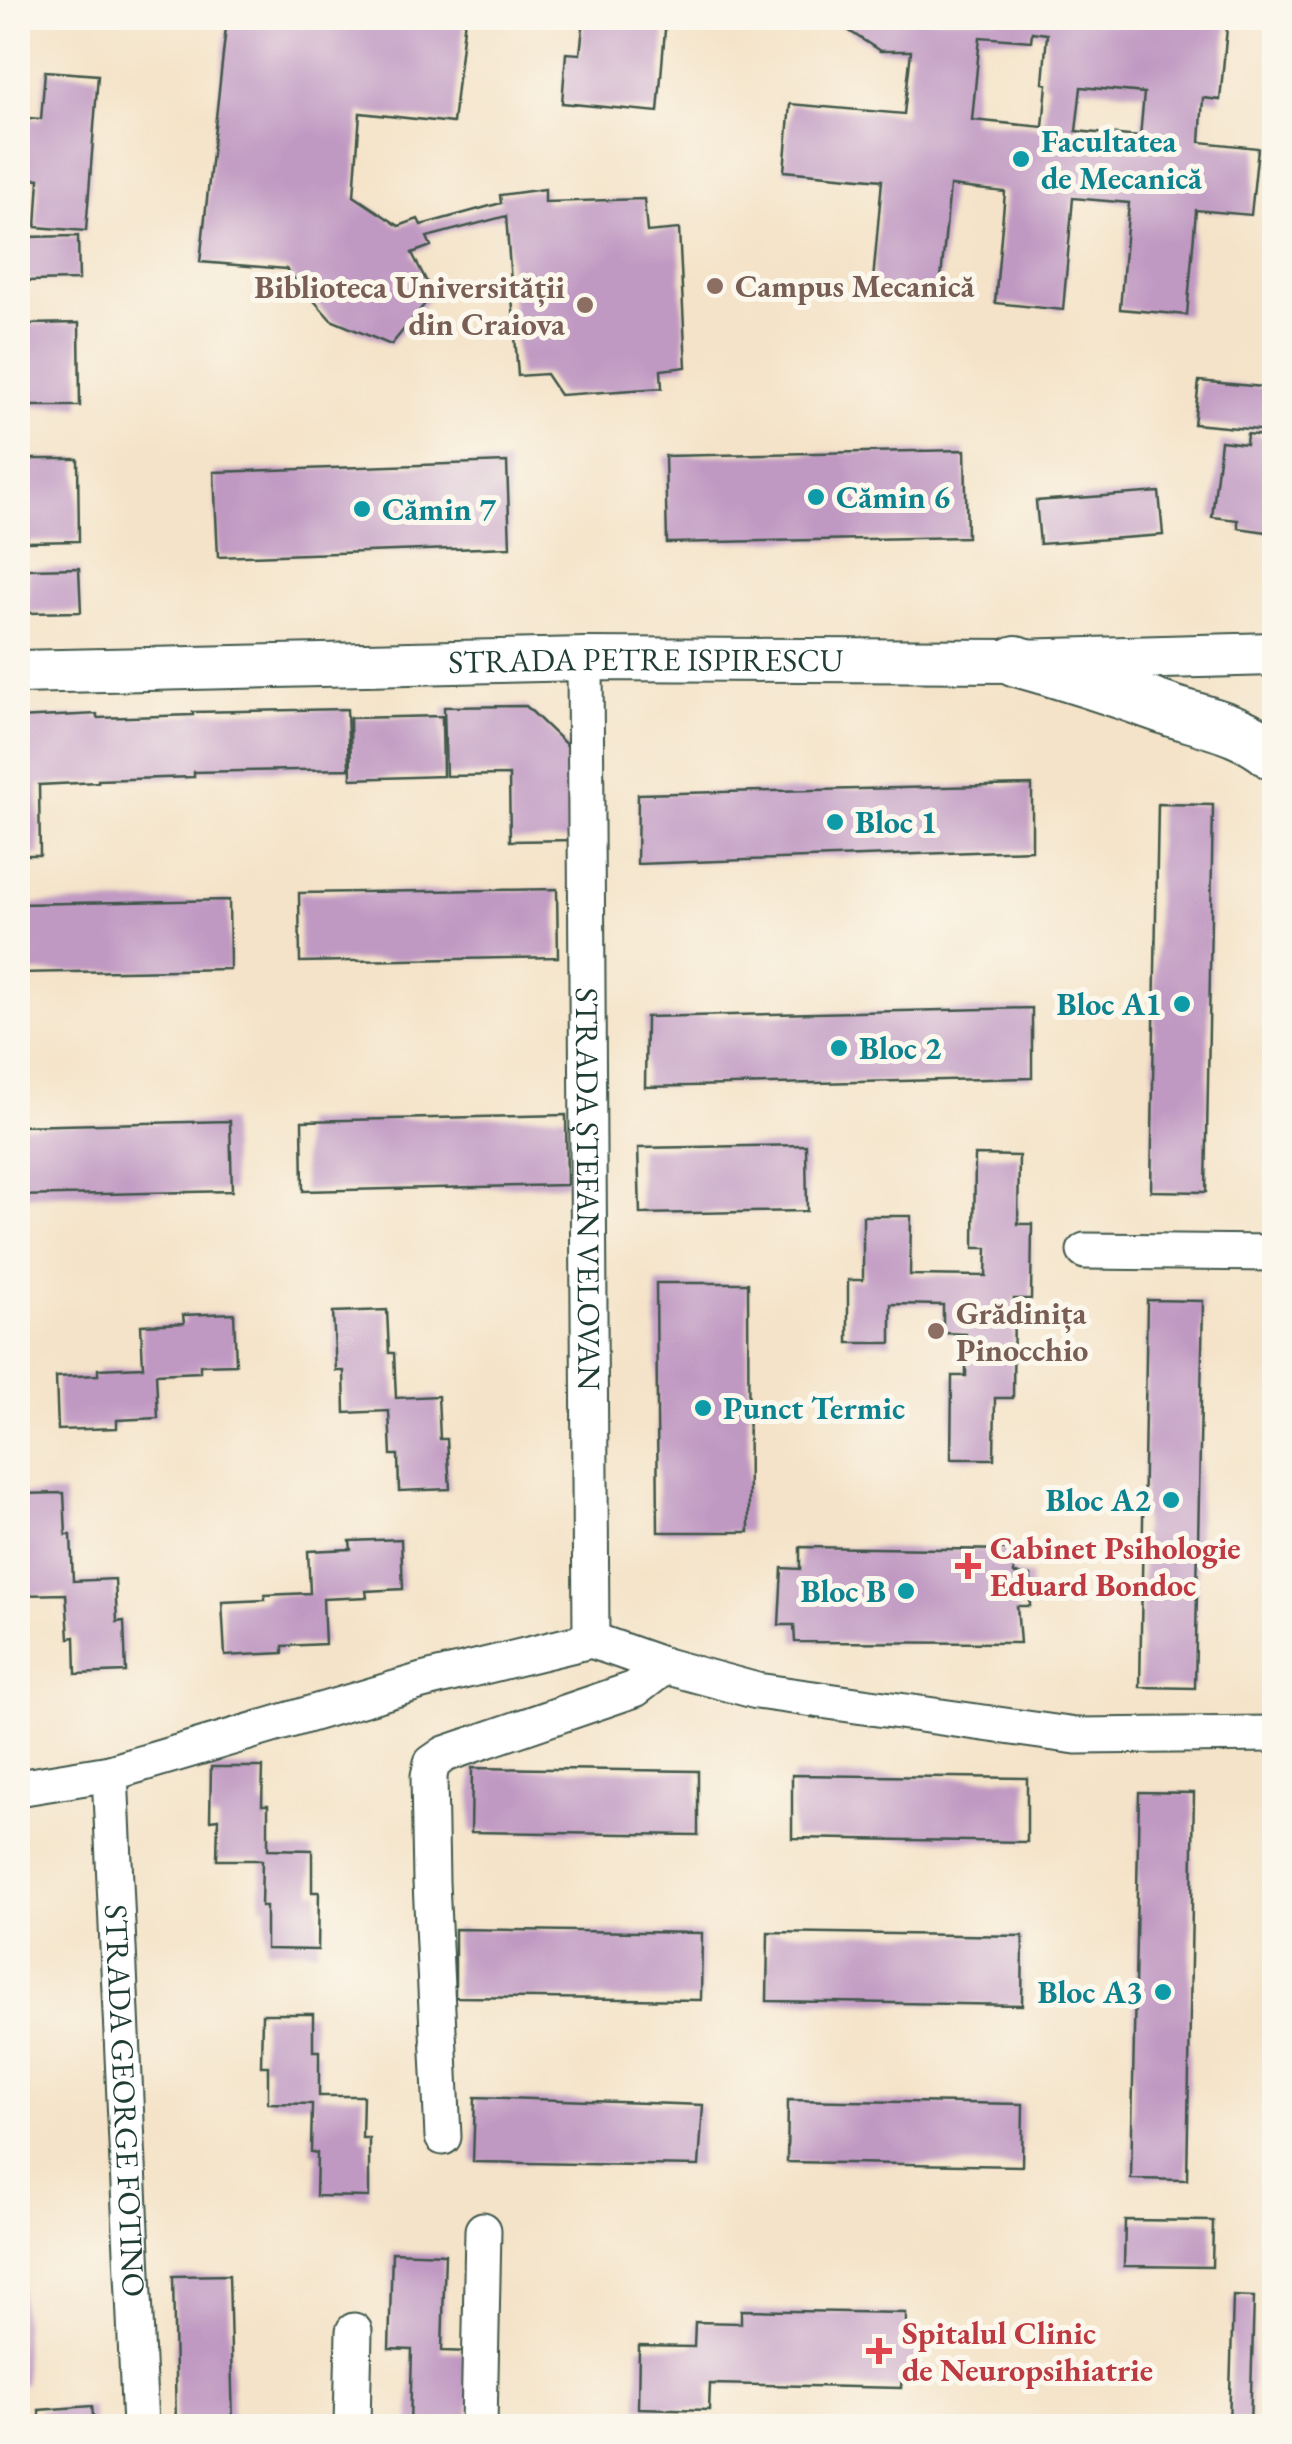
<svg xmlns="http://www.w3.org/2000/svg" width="1292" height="2444" viewBox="0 0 1292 2444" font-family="'EB Garamond',serif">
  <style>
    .building { fill: #c099c2; fill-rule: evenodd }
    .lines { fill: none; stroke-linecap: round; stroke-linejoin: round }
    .minor-casing { stroke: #3f564a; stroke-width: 39 }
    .tertiary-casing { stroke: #3f564a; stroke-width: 46 }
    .secondary-casing { stroke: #3f564a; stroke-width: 54 }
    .minor { stroke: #fff; stroke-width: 35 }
    .tertiary { stroke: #fff; stroke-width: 42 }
    .secondary { stroke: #fff; stroke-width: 50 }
    .culture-dot { fill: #0f9aa8; stroke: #fbf7ec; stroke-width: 4 }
    .education-dot { fill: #8d6e63; stroke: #fbf7ec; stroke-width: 4 }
    .health-dot { fill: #e0444e; stroke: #fbf7ec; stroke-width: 4 }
    .labels { text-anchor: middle; stroke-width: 10; stroke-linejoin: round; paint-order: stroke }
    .culture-label { font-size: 32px; font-weight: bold; fill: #0d838f; stroke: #fbf7ec; text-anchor: start }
    .education-label { font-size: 32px; font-weight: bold; fill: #785e54; stroke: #fbf7ec; text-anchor: start }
    .street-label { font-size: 32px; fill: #1f3d34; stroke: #fbf7ec }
    .health-label { font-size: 32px; font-weight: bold; fill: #be3a42; stroke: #fbf7ec; text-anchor: start }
  </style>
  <rect width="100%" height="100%" fill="#fbf7ec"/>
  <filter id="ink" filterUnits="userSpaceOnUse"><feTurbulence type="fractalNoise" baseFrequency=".01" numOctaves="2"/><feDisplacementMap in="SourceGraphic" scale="20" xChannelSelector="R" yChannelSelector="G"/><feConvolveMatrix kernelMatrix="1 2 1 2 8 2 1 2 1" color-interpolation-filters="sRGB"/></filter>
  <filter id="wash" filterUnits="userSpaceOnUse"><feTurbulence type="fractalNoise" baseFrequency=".0048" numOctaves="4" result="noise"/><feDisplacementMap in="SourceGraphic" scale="40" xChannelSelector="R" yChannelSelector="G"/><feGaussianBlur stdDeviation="2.25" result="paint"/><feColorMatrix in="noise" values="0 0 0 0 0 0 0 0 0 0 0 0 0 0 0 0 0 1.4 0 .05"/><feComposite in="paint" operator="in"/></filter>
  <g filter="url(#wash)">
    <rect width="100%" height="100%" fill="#f4e3c8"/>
    <g id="blocks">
      <path class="building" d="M 227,18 L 465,18 L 453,123 L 360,113 L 354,196 L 399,226 L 418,219 L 421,225 L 501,203 L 500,195 L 545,189 L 545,202 L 644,199 L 647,232 L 679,229 L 686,367 L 661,370 L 662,388 L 560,395 L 546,374 L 518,376 L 506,216 L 427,237 L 431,246 L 412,253 L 433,294 L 391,345 L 331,320 L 286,269 L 200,262 Z
        M 584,18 L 666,18 L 658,112 L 562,103 L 566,53 L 580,54 Z
        M 838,18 L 1228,18 L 1220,100 L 1203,98 L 1200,142 L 1258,148 L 1251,215 L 1196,210 L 1187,315 L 1120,309 L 1129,203 L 1073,198 L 1063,310 L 995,303 L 1005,192 L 950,186 L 939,299 L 872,292 L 882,180 L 784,171 L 790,104 L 904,114 L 911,51 L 880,51 L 837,23 ZM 1032,32 L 1047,34 L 1043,83 L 1047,84 L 1043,127 L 972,120 L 980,37 L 1031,41 ZM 1081,87 L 1144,93 L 1140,137 L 1076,131 Z
        M 45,71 L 98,75 L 86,231 L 36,227 L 39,179 L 18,177 L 18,117 L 41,119 Z
        M 78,236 L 79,280 L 26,281 L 25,237 Z
        M 79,323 L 80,406 L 28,406 L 27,324 Z
        M 1199,381 L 1273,388 L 1269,431 L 1194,424 Z
        M 1247,434 L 1274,437 L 1274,533 L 1238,528 L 1238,520 L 1212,517 L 1221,441 L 1246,444 Z
        M 965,450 L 967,537 L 667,543 L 665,456 Z
        M 26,459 L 78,459 L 79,541 L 27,542 Z
        M 507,462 L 510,547 L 218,557 L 214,472 Z
        M 1159,492 L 1163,535 L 1040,544 L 1036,501 Z
        M 79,568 L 81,612 L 28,613 L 27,569 Z
        M 526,706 L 576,754 L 578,840 L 510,841 L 509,775 L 446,776 L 444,707 Z
        M 347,709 L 349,769 L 194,772 L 194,777 L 98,780 L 98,782 L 39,785 L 40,855 L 18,855 L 18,718 L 97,714 L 97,718 L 193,715 L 193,712 Z
        M 442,716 L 443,776 L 351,779 L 350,718 Z
        M 1032,785 L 1032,850 L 637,864 L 638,794 Z
        M 1158,804 L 1213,805 L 1206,1192 L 1151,1191 Z
        M 557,889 L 558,957 L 300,962 L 299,893 Z
        M 229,900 L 230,969 L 18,973 L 18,904 Z
        M 1032,1008 L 1032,1078 L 645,1087 L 646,1017 Z
        M 566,1115 L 567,1185 L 303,1191 L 302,1121 Z
        M 230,1121 L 232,1191 L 18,1196 L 18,1126 Z
        M 806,1145 L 807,1211 L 640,1214 L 638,1148 Z
        M 975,1155 L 1019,1156 L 1018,1224 L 1032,1224 L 1031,1299 L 1014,1299 L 1013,1398 L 995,1398 L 994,1459 L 951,1459 L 952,1376 L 966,1376 L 966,1334 L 943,1333 L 943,1305 L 891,1304 L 891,1343 L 848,1343 L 848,1280 L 863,1280 L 863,1216 L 911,1216 L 910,1275 L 986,1276 L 987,1248 L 974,1248 Z
        M 656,1283 L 748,1283 L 749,1532 L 658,1532 Z
        M 1147,1300 L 1203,1301 L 1195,1688 L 1140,1687 Z
        M 387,1310 L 389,1353 L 394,1353 L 396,1398 L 438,1396 L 440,1439 L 447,1439 L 450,1489 L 399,1491 L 398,1455 L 391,1455 L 389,1411 L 345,1413 L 344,1371 L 336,1371 L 333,1312 Z
        M 234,1313 L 236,1364 L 200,1365 L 200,1372 L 156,1374 L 158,1418 L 117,1420 L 117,1428 L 58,1430 L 56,1377 L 98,1375 L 98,1369 L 143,1367 L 141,1325 L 184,1323 L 183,1315 Z
        M 64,1493 L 66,1535 L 71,1535 L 73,1581 L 115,1579 L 117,1622 L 124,1621 L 126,1672 L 76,1674 L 75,1637 L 69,1638 L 66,1594 L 22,1595 L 20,1554 L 18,1554 L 18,1494 Z
        M 401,1539 L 403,1589 L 366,1591 L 367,1597 L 323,1599 L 325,1644 L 283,1646 L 283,1653 L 225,1656 L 222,1602 L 265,1600 L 265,1595 L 310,1593 L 308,1551 L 351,1549 L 350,1541 Z
        M 800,1547 L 1014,1550 L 1014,1574 L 1031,1576 L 1030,1606 L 1017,1606 L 1020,1643 L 795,1642 L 794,1625 L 779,1625 L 782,1568 L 800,1569 Z
        M 211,1767 L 263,1767 L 262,1805 L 268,1805 L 268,1849 L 312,1850 L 312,1892 L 319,1892 L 318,1950 L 266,1949 L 266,1906 L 261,1906 L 262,1860 L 217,1860 L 218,1819 L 210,1820 Z
        M 472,1768 L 698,1771 L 698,1835 L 471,1832 Z
        M 792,1775 L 1027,1778 L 1027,1842 L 792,1838 Z
        M 1139,1792 L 1194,1793 L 1187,2180 L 1131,2179 Z
        M 455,1929 L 702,1933 L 701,2000 L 455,1997 Z
        M 768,1932 L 1023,1936 L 1022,2005 L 767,2001 Z
        M 262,2014 L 313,2014 L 313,2051 L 319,2051 L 319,2096 L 363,2096 L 362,2138 L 369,2138 L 369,2197 L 316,2196 L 317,2153 L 311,2152 L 312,2104 L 268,2103 L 268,2066 L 261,2066 Z
        M 475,2097 L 703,2105 L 699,2166 L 473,2162 Z
        M 788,2100 L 1023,2104 L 1022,2166 L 787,2162 Z
        M 1125,2220 L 1213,2221 L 1212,2267 L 1124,2266 Z
        M 392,2252 L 445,2254 L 442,2351 L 472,2352 L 469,2426 L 410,2426 L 412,2350 L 389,2349 Z
        M 18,2264 L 21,2264 L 25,2385 L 18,2385 Z
        M 229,2275 L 233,2426 L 176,2426 L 173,2276 Z
        M 1233,2296 L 1254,2297 L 1250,2426 L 1229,2426 Z
        M 741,2310 L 906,2313 L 906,2347 L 920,2347 L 919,2373 L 902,2373 L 901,2388 L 710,2384 L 709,2410 L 638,2408 L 639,2346 L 694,2347 L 695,2322 L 741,2323 Z
        M 92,2406 L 94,2426 L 40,2426 L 39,2410 Z"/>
    </g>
  </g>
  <g filter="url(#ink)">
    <use href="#blocks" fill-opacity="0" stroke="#3f564a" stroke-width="2.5"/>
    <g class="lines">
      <defs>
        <g id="minor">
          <path id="s1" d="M 585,659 L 591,1640"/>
          <path d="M 1085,1251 L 1274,1253"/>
          <path d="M 591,1640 L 665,1666 L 757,1691 L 1076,1736 L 1274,1734"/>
          <path id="s2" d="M 110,1773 L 140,2426"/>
          <path d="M 18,1788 L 110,1773 L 422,1681 L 591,1640"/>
          <path d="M 443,2137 L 431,1882 L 429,1776 L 432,1763 L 445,1754 L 635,1689 L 665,1666"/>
          <path d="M 352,2426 L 354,2331"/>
          <path d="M 479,2426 L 483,2230"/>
        </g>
        <g id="tertiary">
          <path id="s3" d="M 18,672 L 585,659 L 1016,661 L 1274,654"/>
        </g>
        <path id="secondary" d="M 1016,661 C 1067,675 1116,691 1166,709 C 1201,721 1246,729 1274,755"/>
      </defs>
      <use href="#minor" class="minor-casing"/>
      <use href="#tertiary" class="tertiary-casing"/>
      <use href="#secondary" class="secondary-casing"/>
      <use href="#minor" class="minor"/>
      <use href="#tertiary" class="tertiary"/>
      <use href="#secondary" class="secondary"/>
    </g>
  </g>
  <g class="culture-dot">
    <circle cx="1021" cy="159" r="10"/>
    <circle cx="816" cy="497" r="10"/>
    <circle cx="362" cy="509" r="10"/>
    <circle cx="835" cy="822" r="10"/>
    <circle cx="1182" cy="1004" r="10"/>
    <circle cx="839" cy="1048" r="10"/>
    <circle cx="703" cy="1408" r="10"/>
    <circle cx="1171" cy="1500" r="10"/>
    <circle cx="906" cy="1591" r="10"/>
    <circle cx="1163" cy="1992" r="10"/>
  </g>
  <g class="education-dot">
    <circle cx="715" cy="286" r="10"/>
    <circle cx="585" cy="305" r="10"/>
    <circle cx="936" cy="1331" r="10"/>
  </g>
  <g class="health-dot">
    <path d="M963 1551h10v10h10v10h-10v10h-10v-10h-10v-10h10z"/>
    <path d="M874 2336h10v10h10v10h-10v10h-10v-10h-10v-10h10z"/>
  </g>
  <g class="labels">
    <g class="culture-label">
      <text x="1041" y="152">Facultatea<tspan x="1041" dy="37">de Mecanică</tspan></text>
      <text x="836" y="508">Cămin 6</text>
      <text x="382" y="520">Cămin 7</text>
      <text x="855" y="833">Bloc 1</text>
      <text x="1162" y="1015" text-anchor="end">Bloc A1</text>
      <text x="859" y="1059">Bloc 2</text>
      <text x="723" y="1419">Punct Termic</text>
      <text x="1151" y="1511" text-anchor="end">Bloc A2</text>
      <text x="886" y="1602" text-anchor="end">Bloc B</text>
      <text x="1143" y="2003" text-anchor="end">Bloc A3</text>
    </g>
    <g class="education-label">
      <text x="735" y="297">Campus Mecanică</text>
      <text x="565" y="298" text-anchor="end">Biblioteca Universității<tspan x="565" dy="37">din Craiova</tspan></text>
      <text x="956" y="1324">Grădinița<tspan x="956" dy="37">Pinocchio</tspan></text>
    </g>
    <g class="street-label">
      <text dy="11" stroke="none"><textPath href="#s3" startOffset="628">STRADA PETRE ISPIRESCU</textPath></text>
      <text dy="11" stroke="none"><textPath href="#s1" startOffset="530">STRADA ȘTEFAN VELOVAN</textPath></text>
      <text dy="11" stroke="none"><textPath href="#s2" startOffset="328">STRADA GEORGE FOTINO</textPath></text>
    </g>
    <g class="health-label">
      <text x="990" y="1559">Cabinet Psihologie<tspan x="990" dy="37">Eduard Bondoc</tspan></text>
      <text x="902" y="2344">Spitalul Clinic<tspan x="902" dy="37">de Neuropsihiatrie</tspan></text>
    </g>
  </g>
  <rect width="1292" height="2444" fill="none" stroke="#fbf7ec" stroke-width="60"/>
</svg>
